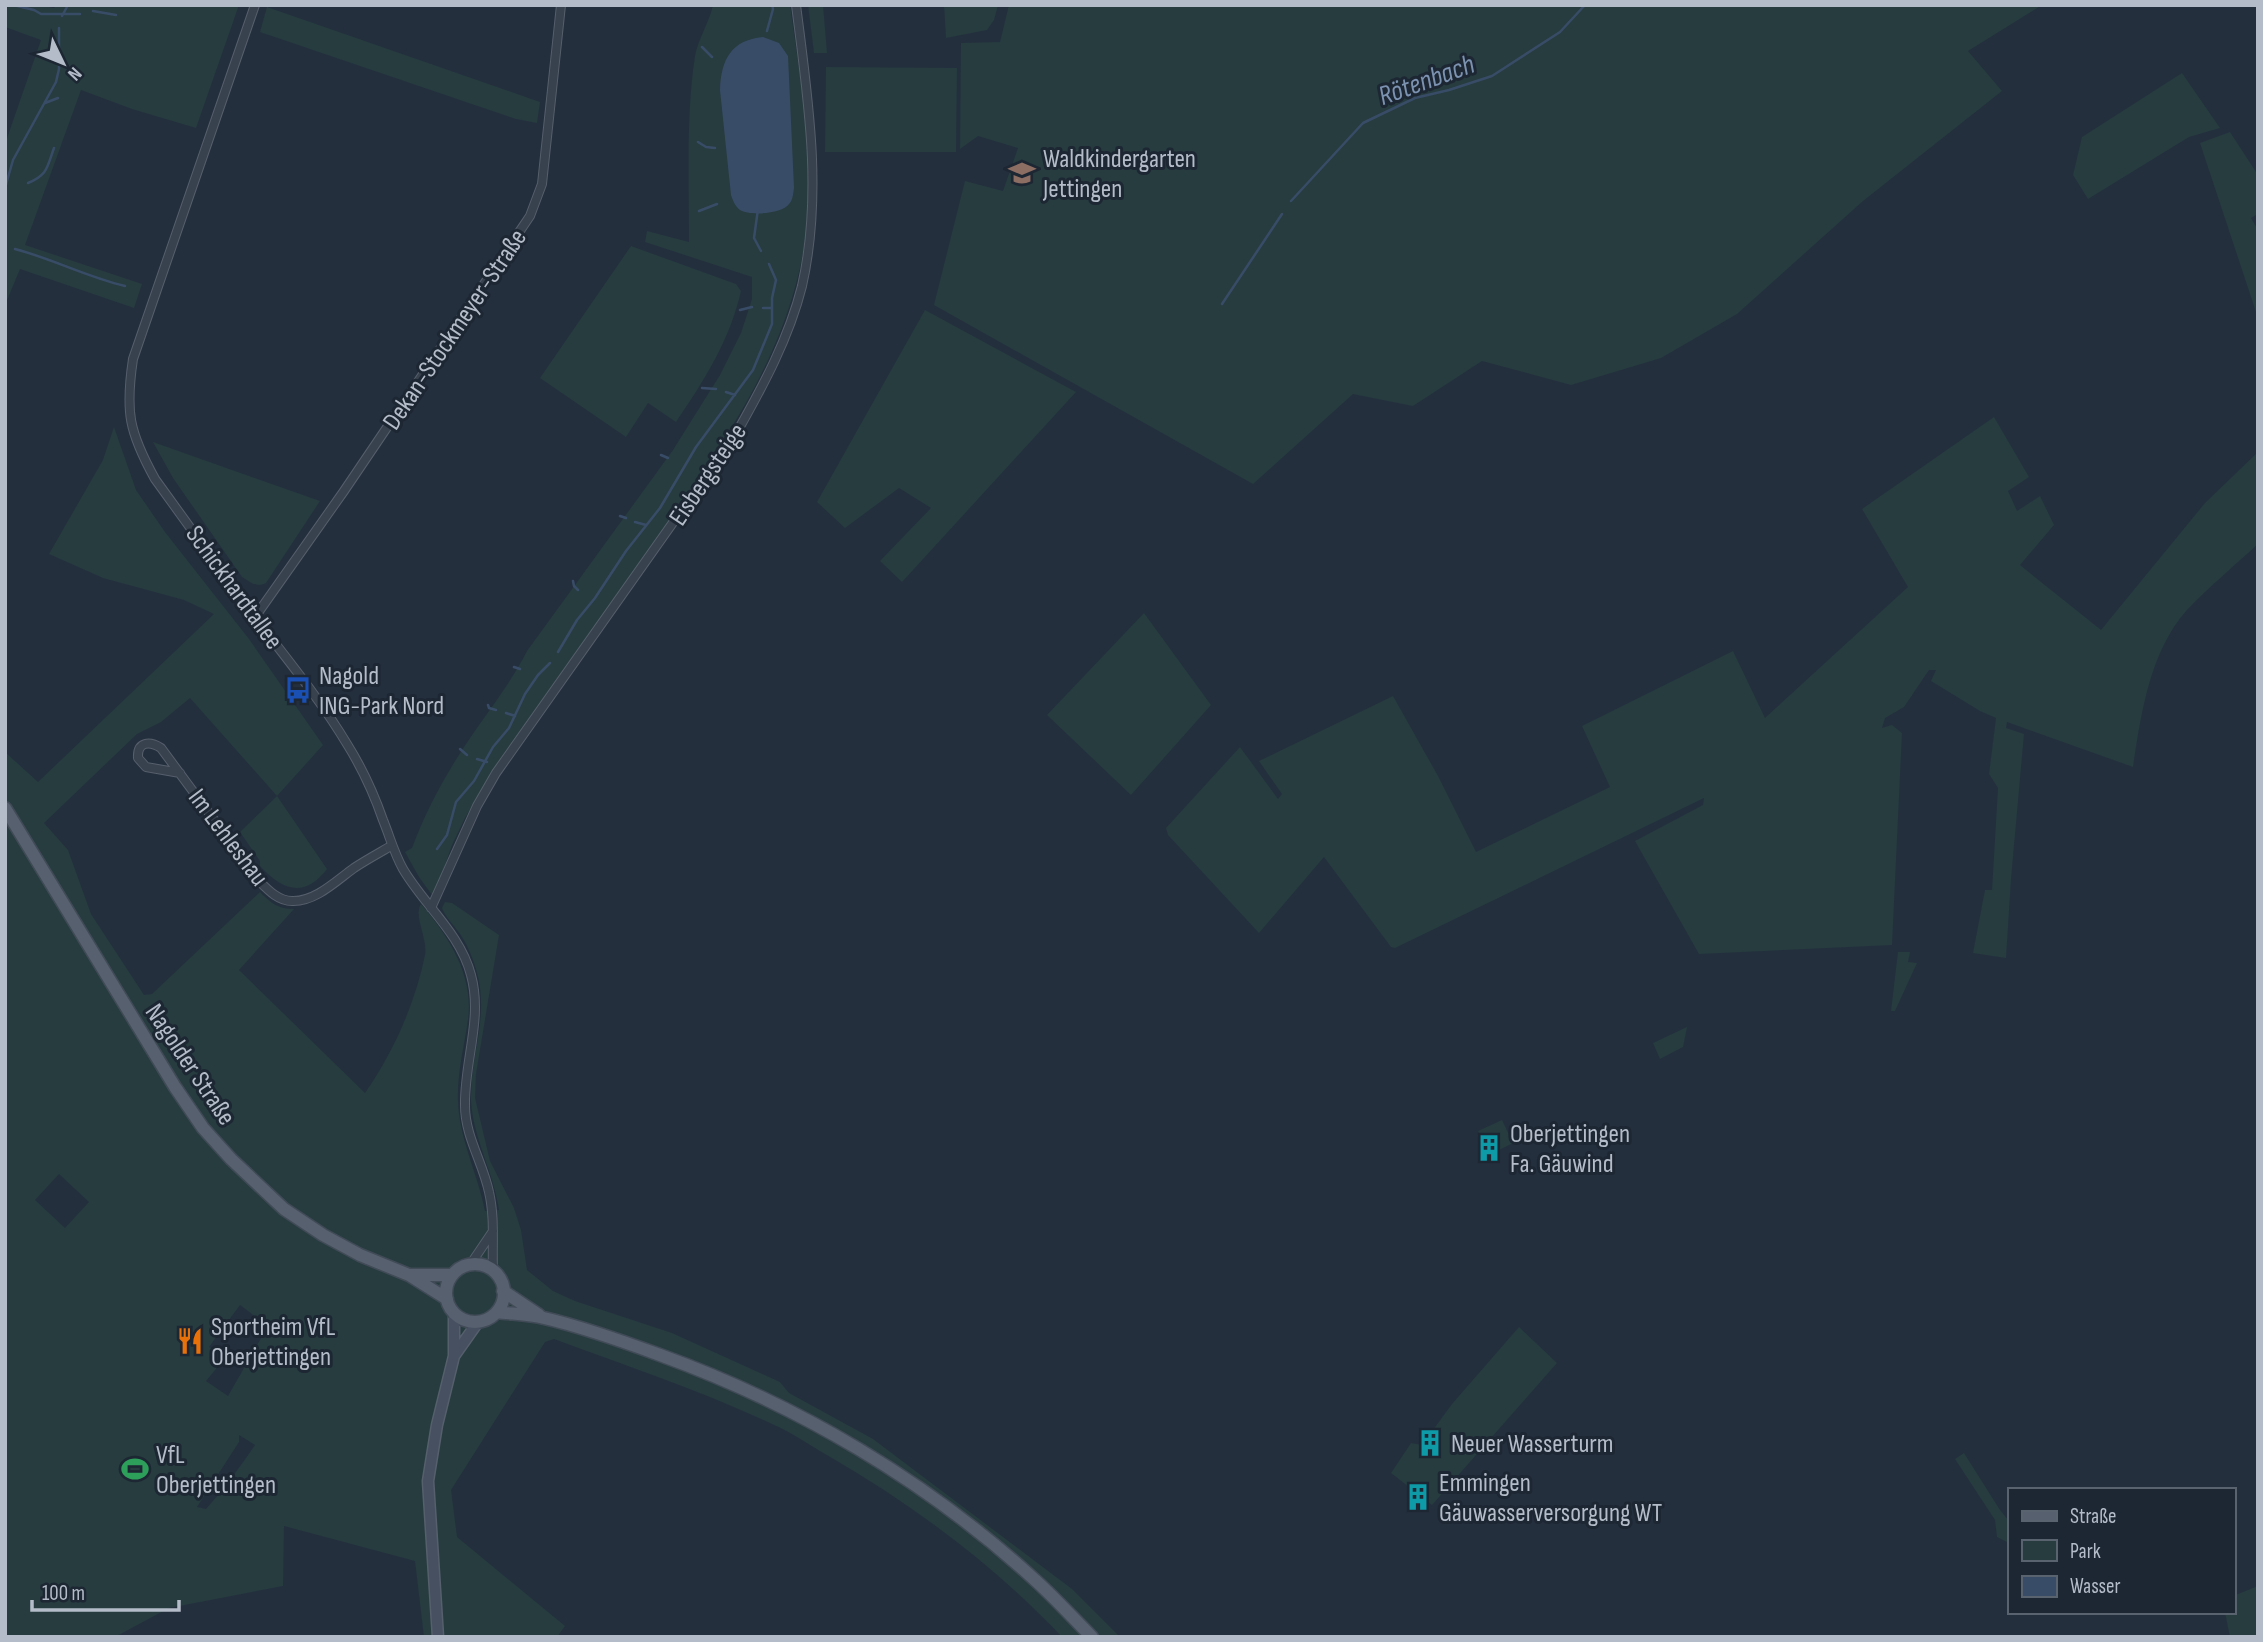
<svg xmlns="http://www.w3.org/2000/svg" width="2263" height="1642" viewBox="0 0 2263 1642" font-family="'Sofia Sans Condensed',sans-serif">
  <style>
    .green { fill: #263c3f; fill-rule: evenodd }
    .water { fill: #394c67 }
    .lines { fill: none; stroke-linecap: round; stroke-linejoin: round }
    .stream { stroke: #394c67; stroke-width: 2.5 }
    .street-casing { stroke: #565f6c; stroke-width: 10 }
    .secondary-casing { stroke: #565f6c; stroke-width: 13 }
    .primary-casing { stroke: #414a57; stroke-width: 15 }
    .street { stroke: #38414e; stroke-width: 8 }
    .secondary { stroke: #465061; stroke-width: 10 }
    .primary { stroke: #56606e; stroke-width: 12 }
    .labels { text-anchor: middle; stroke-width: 6; stroke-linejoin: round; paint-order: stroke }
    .poi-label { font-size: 26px; fill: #b4bcc9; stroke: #1d2633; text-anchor: start }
    .street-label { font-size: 26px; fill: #b4bcc9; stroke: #1d2633 }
    .water-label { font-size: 28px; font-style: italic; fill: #7c92b1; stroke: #1d2633 }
  </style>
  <rect width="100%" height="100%" fill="#242f3e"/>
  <path class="green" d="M 5,5 L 38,5 L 54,8 L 56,5 L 239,5 L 196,128 L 132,109 L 81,90 L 25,245 L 142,284 L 134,308 L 20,269 L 5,305 L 5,144 L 41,40 L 5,27 Z
    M 713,5 L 790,5 C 801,86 818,171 803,253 C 782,368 711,461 645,554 C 598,621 551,687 504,753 L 465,818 L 452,845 L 435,894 L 432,895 L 419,877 L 405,852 L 412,848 C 425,813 443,779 464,747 C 485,715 510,685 527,651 L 673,450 L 720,375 L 741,333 L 752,299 L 752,277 L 645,242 L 647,231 L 689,242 C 689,183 686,114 695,56 C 698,39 709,23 713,5 Z
    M 808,5 L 823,5 L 827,53 L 814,53 Z
    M 944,5 L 998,5 L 994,20 L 987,30 L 946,38 Z
    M 1009,5 L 2042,5 L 1968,51 L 2002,91 L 1863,201 L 1737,314 L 1661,358 L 1571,385 L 1482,361 L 1413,406 L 1353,394 L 1253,484 L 934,305 L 965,181 L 1003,191 L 1018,148 L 978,136 L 960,149 L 961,43 L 1000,42 Z
    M 267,7 L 540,102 L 537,123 L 516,119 L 260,32 Z
    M 826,67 L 957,68 L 956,152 L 825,152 Z
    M 2182,73 L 2220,128 L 2189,137 L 2088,199 L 2073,175 L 2082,137 Z
    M 2230,132 L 2258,175 L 2258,214 L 2251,218 L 2258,230 L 2258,318 L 2200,143 Z
    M 631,246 L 736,284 L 741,291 C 730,340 704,381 676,422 L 648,403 L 626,437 L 540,378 Z
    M 925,310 L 1076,392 L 902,582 L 880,561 L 931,508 L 899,488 L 845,528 L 817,502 Z
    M 1994,417 L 2029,477 L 2008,491 L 2017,511 L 2040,496 L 2054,525 L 2020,565 L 2101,630 L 2205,503 L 2258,452 L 2258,544 C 2234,566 2209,587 2187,610 C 2150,651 2141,714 2133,767 L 2007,722 L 2006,728 L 2024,734 L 2011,879 L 2006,958 L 1973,953 L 1985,890 L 1992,890 L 1998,788 L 1989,774 L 1996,718 L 1980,711 L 1931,681 L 1936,670 L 1929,670 L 1904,707 L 1885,718 L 1882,728 L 1892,725 L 1902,733 L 1892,945 L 1699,954 L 1635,841 L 1703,805 L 1704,798 L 1395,948 L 1391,947 L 1324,857 L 1259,933 L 1168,835 L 1166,828 L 1240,747 L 1278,799 L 1282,794 L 1259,761 L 1393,696 L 1438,776 L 1476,852 L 1610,787 L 1582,726 L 1733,651 L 1765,718 L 1908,587 L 1862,509 Z
    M 114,427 L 136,490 L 165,532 L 249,639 L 323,745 L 277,796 L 327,869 C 304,899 282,890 260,866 L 260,861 L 240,832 L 277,796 L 190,698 L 161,722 L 137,734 L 44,823 L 68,850 L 91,914 L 144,995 L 152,994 L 260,892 C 271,903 278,909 294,909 L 239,970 L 365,1093 C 393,1053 415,1004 425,955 C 428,938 413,916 421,904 C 449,937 474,975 468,1020 C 464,1047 457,1074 458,1101 C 459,1139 478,1174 485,1211 L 499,1210 C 494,1173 473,1138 471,1101 C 470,1050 492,1015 474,963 C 470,951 465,940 457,930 C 451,922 445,916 442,908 L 445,902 L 452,903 L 499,935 L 476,1074 L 475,1098 L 490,1161 L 514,1208 L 521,1230 L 527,1270 L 553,1291 L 575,1301 L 672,1333 L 780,1382 L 789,1393 L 873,1439 L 1072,1589 L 1120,1637 L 1062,1637 C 995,1566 916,1507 832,1458 C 812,1447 793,1433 772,1424 C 702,1391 627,1366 554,1339 L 545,1342 L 451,1490 L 457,1537 L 565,1626 L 557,1637 L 424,1637 L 415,1561 L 284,1526 L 283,1586 L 169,1608 L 115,1637 L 5,1637 L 5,752 L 38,782 L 214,614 L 184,600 L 103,578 L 49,554 L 103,460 ZM 59,1174 L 89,1202 L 65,1228 L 35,1200 ZM 240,1305 L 268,1326 L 228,1396 L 206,1381 L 225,1358 L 209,1347 ZM 239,1435 L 255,1445 C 240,1467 224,1489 206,1509 L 197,1507 L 239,1442 Z
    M 153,442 L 320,501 L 266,583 C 256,588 250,582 242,577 L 173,478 Z
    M 1144,613 L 1211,705 L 1131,795 L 1047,715 Z
    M 1898,952 L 1910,952 L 1908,962 L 1917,963 L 1895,1011 L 1891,1011 Z
    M 1687,1027 L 1683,1047 L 1660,1059 L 1653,1043 Z
    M 1502,1120 L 1513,1143 L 1489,1155 L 1478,1131 Z
    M 1519,1327 L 1557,1363 L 1432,1505 L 1391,1473 L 1411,1443 L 1422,1445 L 1428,1452 L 1436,1449 L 1438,1441 L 1430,1434 L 1452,1404 Z
    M 1964,1453 L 2000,1510 L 2009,1521 L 2009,1543 L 1997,1537 L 1995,1520 L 1955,1459 Z
    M 2258,1586 L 2258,1637 L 2230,1637 L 2225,1612 L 2233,1612 L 2233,1596 Z"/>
  <path class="water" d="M 763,37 L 779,43 L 788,56 L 794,188 C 793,194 793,200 789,204 C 782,214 750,216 740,210 C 735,206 733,201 731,195 L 720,90 C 721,60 731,40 763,37 Z"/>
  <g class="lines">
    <path class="stream" d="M 13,5 L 34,10 L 41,14 L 80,14
      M 93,11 L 116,15
      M 62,16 L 68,5
      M 767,31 L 773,9 L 772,5
      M 702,47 L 712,57
      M 45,103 L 58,98
      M 698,142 L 706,147 L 715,148
      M 28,183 C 48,175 47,167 54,148
      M 5,188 L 13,160 L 56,82 L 59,69 L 59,28
      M 1291,201 L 1363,123 L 1415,98 L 1449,90 L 1492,76 L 1560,32 L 1585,5
      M 758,209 L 754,238 L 761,251
      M 699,211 L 717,204
      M 15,249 C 53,259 87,277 125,286
      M 1222,304 L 1282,214
      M 763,308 L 772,308
      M 740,310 L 752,307
      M 702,388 L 716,389
      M 726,392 L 735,395
      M 661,455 L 668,458
      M 620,516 L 626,518
      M 635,522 L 646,525
      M 573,581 L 574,586 L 578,590
      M 558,652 L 577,620 L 595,598 L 626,551 L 660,508 L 696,447 L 753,370 L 772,324 L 772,298 L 776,280 L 769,264
      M 514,667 L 520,669
      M 488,705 L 489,708 L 496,710
      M 506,713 L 515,716
      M 460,749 L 467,755
      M 477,759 L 487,762
      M 437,849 L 447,835 L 456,802 L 474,781 L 493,747 L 509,728 L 525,694 L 538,675 L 550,663"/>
    <defs>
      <path id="street" d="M 255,5 L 133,359 C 125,412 129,432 155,479 C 188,524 221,570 254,616 C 286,658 320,699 347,744 C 362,768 374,794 383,820 C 390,837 394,853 403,869 C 424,905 460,933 471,975 C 483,1019 464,1061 465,1106 C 465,1136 483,1163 489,1192 C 495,1218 492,1244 493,1271
        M 255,617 L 344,491 L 530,216 L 542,184 L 561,5
        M 180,773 L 146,767 L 138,758 C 137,741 150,741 161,748 L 260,882 C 269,891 279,901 292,901 C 315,902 336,881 354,868 C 366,860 379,853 391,846
        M 431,908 L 477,806 L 496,773 L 737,432 C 763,386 789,338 802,286 C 823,193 808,99 796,5
        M 470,1265 L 493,1231"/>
      <path id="secondary" d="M 454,1356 L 478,1322
        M 438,1637 L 428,1481 L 437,1425 L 454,1356 L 454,1313"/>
      <path id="primary" d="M 5,808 L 175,1087 L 203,1128 L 231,1159 L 284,1209 L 323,1235 L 360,1255 L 409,1275 L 447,1299
        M446 1293a29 29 0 1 1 58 0a29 29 0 1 1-58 0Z
        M 411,1275 L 452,1275
        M 503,1291 L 539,1315
        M 497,1312 C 512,1314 529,1314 544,1318 C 583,1327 622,1341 660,1355 C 798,1405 927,1481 1035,1580 C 1055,1598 1073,1618 1092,1637"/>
    </defs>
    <use href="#street" class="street-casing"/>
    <use href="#secondary" class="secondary-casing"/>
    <use href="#primary" class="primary-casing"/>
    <use href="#street" class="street"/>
    <use href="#secondary" class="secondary"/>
    <use href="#primary" class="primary"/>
  </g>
  <defs>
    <symbol id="school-bare" viewBox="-9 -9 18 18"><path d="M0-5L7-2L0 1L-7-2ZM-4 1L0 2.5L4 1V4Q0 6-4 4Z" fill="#8d6e63" stroke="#1d2633" stroke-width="2.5" paint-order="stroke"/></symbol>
    <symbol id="bus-bare" viewBox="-9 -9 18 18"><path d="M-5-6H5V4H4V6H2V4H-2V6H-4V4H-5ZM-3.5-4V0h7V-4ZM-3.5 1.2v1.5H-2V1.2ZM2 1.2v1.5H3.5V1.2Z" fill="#1a4fb4" stroke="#1d2633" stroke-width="2.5" paint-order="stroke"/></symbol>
    <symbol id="building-bare" viewBox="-9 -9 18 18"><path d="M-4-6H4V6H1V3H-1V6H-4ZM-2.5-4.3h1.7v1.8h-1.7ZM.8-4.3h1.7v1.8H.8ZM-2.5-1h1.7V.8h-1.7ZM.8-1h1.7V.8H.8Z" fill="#0f9aa8" stroke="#1d2633" stroke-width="2.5" paint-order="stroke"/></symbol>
    <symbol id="restaurant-bare" viewBox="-9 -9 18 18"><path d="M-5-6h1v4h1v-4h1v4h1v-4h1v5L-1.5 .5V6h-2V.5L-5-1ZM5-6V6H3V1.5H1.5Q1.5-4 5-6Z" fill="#e8710a" stroke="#1d2633" stroke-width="2.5" paint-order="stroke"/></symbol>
    <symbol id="stadium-bare" viewBox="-9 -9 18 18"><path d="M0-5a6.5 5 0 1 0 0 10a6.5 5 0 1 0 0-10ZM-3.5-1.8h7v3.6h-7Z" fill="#2e9e5b" stroke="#1d2633" stroke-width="2.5" paint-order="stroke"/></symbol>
  </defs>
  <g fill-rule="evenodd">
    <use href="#school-bare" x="1003" y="154" width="38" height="38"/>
    <use href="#bus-bare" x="279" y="671" width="38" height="38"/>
    <use href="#building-bare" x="1470" y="1129" width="38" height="38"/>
    <use href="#restaurant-bare" x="171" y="1322" width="38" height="38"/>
    <use href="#building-bare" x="1411" y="1424" width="38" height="38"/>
    <use href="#stadium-bare" x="116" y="1450" width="38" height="38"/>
    <use href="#building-bare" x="1399" y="1478" width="38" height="38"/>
  </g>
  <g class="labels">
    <g class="poi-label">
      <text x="1043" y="167">Waldkindergarten<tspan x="1043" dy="30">Jettingen</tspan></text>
      <text x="319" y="684">Nagold<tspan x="319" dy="30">ING-Park Nord</tspan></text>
      <text x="1510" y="1142">Oberjettingen<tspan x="1510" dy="30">Fa. Gäuwind</tspan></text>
      <text x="211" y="1335">Sportheim VfL<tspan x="211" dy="30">Oberjettingen</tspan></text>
      <text x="1451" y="1452">Neuer Wasserturm</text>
      <text x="156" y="1463">VfL<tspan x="156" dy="30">Oberjettingen</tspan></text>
      <text x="1439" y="1491">Emmingen<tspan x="1439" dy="30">Gäuwasserversorgung WT</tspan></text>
    </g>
    <g class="street-label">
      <text transform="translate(454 329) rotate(-56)" y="9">Dekan-Stockmeyer-Straße</text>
      <text transform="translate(707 474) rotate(-56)" y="9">Eisbergsteige</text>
      <text transform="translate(235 587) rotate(54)" y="9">Schickhardtallee</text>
      <text transform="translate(229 837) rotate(53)" y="9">Im Lehleshau</text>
      <text transform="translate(191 1064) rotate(56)" y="9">Nagolder Straße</text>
    </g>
    <g class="water-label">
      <text transform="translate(1426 79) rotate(-20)" y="10">Rötenbach</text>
    </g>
  </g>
  <rect width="2263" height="1642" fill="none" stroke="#b4bcc9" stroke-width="14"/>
  <rect x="2008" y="1488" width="228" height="126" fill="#1d2633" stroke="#59626f" stroke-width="2"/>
  <rect x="2022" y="1511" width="35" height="10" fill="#56606e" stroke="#59626f" stroke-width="2"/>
  <text x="2070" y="1523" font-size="21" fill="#b4bcc9">Straße</text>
  <rect x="2022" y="1540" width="35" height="21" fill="#263c3f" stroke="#59626f" stroke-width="2"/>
  <text x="2070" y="1558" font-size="21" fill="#b4bcc9">Park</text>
  <rect x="2022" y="1576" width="35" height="21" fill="#394c67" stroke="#59626f" stroke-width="2"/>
  <text x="2070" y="1593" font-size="21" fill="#b4bcc9">Wasser</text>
  <g transform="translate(63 63) rotate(133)" stroke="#1d2633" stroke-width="5" paint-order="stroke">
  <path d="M0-5L12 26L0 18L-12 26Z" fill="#b4bcc9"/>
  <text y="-10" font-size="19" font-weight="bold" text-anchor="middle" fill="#b4bcc9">N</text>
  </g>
  <path d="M32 1600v10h147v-10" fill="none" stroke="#b4bcc9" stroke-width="3.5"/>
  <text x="42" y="1600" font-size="21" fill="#b4bcc9" stroke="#1d2633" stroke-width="5" paint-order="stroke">100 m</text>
</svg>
